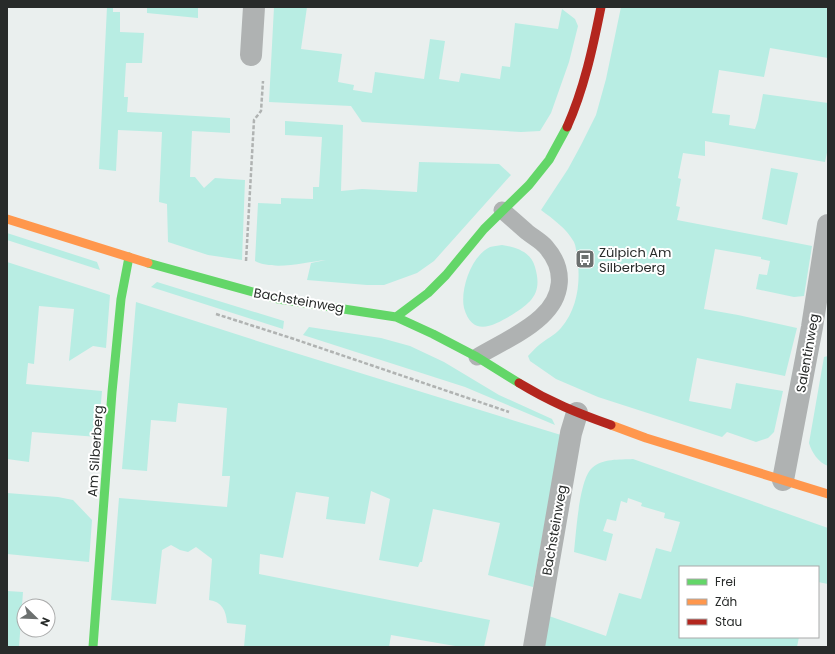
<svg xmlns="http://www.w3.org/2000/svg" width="835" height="654" viewBox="0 0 835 654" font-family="Poppins,sans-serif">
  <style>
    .green { fill: #b8ede3 }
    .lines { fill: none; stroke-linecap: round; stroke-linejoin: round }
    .path { stroke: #b0b3b2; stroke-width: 2.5; stroke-dasharray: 4 2; stroke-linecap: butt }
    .lane { stroke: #afb2b2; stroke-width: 17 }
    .street { stroke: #afb2b2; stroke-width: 22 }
    .fast { stroke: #63d668; stroke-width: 9 }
    .slow { stroke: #ff974d; stroke-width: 9 }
    .jam { stroke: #b3261e; stroke-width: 9 }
    .labels { text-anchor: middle; stroke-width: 4; stroke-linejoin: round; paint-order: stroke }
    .poi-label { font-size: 13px; fill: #282b2a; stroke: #fff; text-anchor: start }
    .street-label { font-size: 13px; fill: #282b2a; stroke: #fff }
  </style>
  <rect width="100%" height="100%" fill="#eaefee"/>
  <path class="green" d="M 107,7 L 113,7 L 113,12 L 120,12 L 120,32 L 144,33 L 142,63 L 126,63 L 124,97 L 128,97 L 127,112 L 230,118 L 230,133 L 192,131 L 190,177 L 195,177 L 204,188 L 215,178 L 245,180 L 242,260 L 208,255 L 168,242 L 167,204 L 159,202 L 162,132 L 118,130 L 116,171 L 99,169 Z
    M 147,7 L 198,7 L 198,18 L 147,13 Z
    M 274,7 L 307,7 L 301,49 L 342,54 L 338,82 L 354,85 L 353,90 L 372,93 L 375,72 L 424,79 L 430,39 L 445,41 L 439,79 L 459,82 L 461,73 L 500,79 L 502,66 L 510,67 L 515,23 L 558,29 L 562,9 L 575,19 L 578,26 L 569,62 L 551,113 L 540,131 L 521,132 L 362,122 L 351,106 L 269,102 Z
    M 621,7 L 828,7 L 828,58 L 770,48 L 764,77 L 719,70 L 712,113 L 730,115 L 729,125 L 755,129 L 758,120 L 763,94 L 828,103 L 828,148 L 825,162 L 705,141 L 705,156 L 683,153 L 678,178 L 681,179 L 676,206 L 680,207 L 677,220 L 812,246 L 804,296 L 794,297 L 756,289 L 759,274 L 767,275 L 770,261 L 761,259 L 761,257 L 715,249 L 704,309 L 738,315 L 797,328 L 785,376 L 697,358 L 689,401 L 731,409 L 736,383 L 783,391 L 774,432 L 768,438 L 756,442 L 727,432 L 722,437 L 598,397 L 556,379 L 530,361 L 528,356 C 532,352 535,348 539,345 C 546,339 554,336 561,328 C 578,308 581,281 577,256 C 576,251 576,246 574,242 C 566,228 553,219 541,210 L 568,169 L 581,145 L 596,115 L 606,79 Z
    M 285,121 L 343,125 L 341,191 L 362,189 L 417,192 L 419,162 L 499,164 L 511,175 L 434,261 L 417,273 L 384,285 L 367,285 L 307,280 L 311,263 L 326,260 C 306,262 274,271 255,261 L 258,203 L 281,204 L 281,198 L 313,199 L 313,187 L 319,187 L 322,137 L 285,135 Z
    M 771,168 L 798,173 L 787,225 L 762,219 Z
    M 7,233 L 97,262 L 100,270 L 7,240 Z
    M 502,245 C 516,247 531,252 535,267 C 543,294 531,303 510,316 C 493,326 472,337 464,308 C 460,290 471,256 490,247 C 493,246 498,246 502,245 Z
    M 7,262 L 110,295 L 106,348 L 93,346 L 69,361 L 74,309 L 39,306 L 34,364 L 28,363 L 26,384 L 102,391 L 98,437 L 32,432 L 29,462 L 7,459 Z
    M 157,282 L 284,321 L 283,329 L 151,287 Z
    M 136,302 L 276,347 L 561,435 L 533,587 L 488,575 L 500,523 L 433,509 L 422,562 L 420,562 L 418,567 L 379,560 L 390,499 L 371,491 L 365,524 L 326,519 L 329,497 L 296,492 L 283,558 L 260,554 L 259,574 L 490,620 L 484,647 L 461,647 L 391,635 L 389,647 L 244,647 L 246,625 L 227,623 C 226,610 222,602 209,600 L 212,559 L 196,547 L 188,552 L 180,550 L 171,545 L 162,550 L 156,604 L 111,600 L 119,498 L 227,507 L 230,476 L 222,476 L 227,408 L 178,403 L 176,422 L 151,420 L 147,471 L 122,469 Z
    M 309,327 L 381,338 L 410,346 L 444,362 L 499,395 L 552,419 L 555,425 L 465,387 L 303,335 Z
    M 828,356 L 828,466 C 818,462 812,453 809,443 L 824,357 Z
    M 633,459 L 828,528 L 828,584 L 818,582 L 818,567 L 680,567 L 680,637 L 799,637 L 797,647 L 543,647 L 549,616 L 606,636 L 619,593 L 641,599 L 656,548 L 671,552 L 680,522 L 664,518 L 665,513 L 641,506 L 642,503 L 628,498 L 627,503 L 621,501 L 616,521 L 607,519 L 603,531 L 613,534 L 606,561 L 574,552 C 576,535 579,479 592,468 C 603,458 619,460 633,459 Z
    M 7,493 L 58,497 L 73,500 L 92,520 L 89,562 L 7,554 Z
    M 7,591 L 23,592 L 19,647 L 7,647 Z"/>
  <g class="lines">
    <path class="path" d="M 246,261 L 254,120 L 261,111 L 263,81
      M 216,314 L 291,338 L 509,412"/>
    <path class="lane" d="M 477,357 C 497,345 524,333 541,317 C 563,297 566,270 546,247 C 541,241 533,237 527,232 C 519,225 510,217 502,210"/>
    <path class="street" d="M 251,55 L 254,7
      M 783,480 L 812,327 L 828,225
      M 534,647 L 571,433 L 577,413"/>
    <path class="fast" d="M 148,263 L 278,299 L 396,317 L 433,334 L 477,357 L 519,383
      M 396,317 L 428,293 L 446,275 L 484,229 L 529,185 L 549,160 L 567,127
      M 93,647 L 112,392 L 121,299 L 129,257"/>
    <path class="slow" d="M 7,219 L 148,263
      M 611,425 L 646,438 L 828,494"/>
    <path class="jam" d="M 567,127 C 584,89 593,47 601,7
      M 519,383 C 550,402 577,413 611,425"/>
  </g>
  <defs>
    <symbol id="bus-square" viewBox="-11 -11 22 22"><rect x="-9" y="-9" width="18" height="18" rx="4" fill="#6c706f" stroke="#fff"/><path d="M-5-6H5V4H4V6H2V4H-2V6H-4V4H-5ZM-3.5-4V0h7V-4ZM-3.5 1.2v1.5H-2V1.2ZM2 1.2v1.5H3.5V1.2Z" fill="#fff"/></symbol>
  </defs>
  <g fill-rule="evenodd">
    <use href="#bus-square" x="574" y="248" width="22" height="22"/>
  </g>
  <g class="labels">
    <g class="poi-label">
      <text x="599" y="257">Zülpich Am<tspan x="599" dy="15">Silberberg</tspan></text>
    </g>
    <g class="street-label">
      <text transform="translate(299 300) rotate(10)" y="5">Bachsteinweg</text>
      <text transform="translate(807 353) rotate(-80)" y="5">Salentinweg</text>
      <text transform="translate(95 451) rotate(-86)" y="5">Am Silberberg</text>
      <text transform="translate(554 530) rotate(-80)" y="5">Bachsteinweg</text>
    </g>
  </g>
  <rect width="835" height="654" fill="none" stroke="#282b2a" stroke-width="16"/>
  <rect x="679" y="566" width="140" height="72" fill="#ffffff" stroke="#a9aaaa"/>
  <rect x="687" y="579" width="20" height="6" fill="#63d668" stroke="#a9aaaa"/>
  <text x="715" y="586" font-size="12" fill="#282b2a">Frei</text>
  <rect x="687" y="599" width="20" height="6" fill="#ff974d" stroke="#a9aaaa"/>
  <text x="715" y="606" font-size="12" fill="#282b2a">Zäh</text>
  <rect x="687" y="619" width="20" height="6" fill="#b3261e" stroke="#a9aaaa"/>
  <text x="715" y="626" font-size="12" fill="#282b2a">Stau</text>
  <g transform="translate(36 618) rotate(113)"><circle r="19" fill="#ffffff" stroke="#a9aaaa"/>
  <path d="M0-3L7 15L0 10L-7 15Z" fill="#6c706f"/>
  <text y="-6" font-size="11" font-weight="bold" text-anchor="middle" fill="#282b2a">N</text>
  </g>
</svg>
